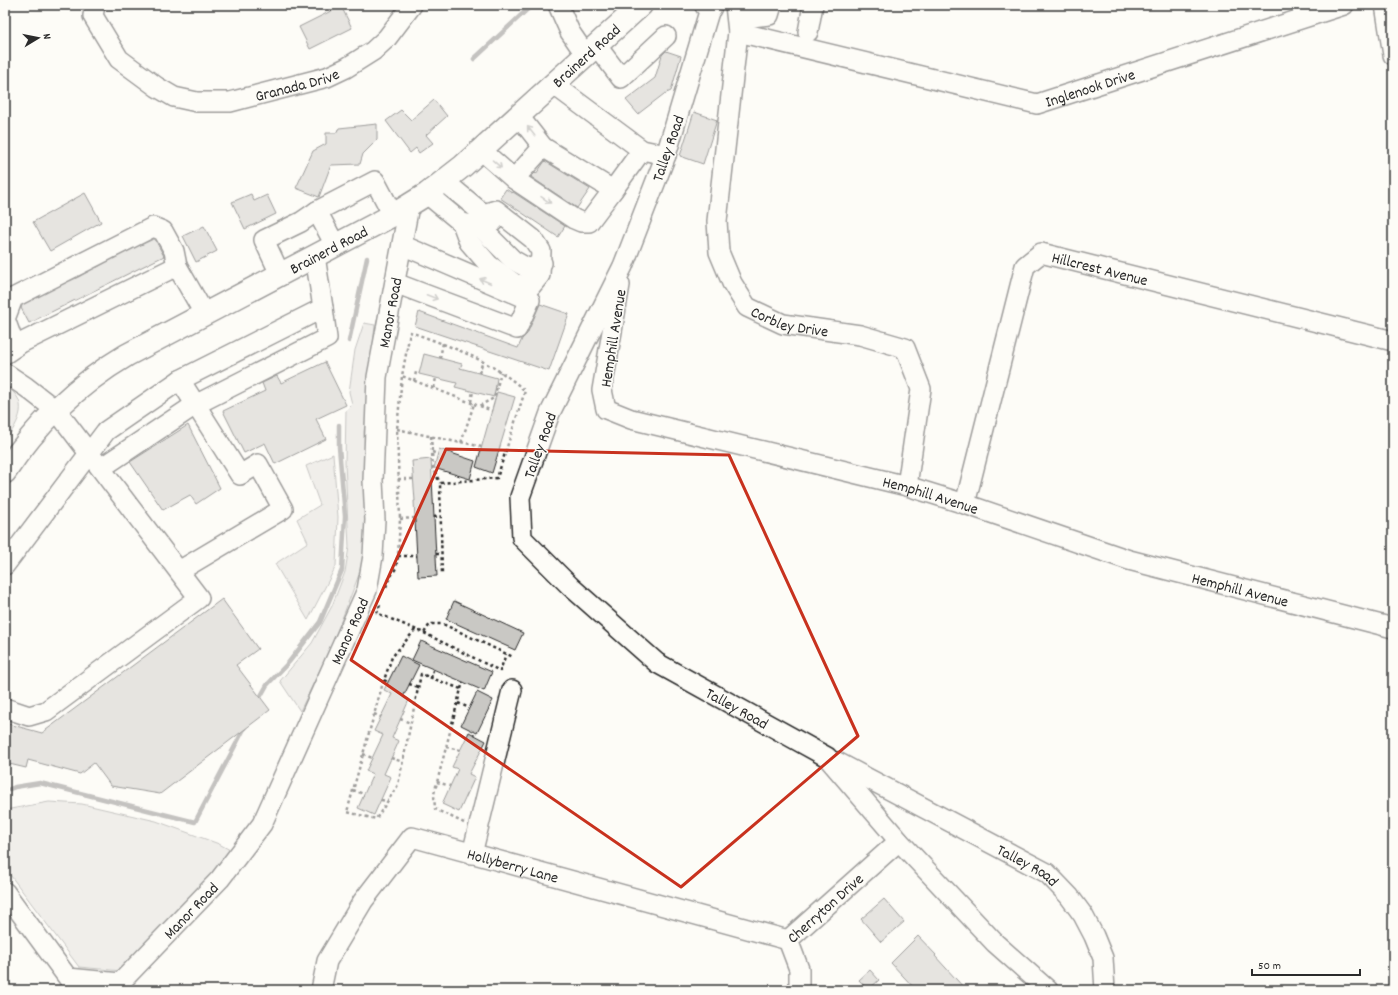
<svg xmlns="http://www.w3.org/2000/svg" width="1398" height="995" viewBox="0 0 1398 995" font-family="Dekko,sans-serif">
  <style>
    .green { fill: #dfdeda; stroke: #858482 }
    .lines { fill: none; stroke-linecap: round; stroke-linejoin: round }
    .stream { stroke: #7e7d7b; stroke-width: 4.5 }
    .building { fill: #c9c8c4; stroke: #2b2b2b }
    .minor-tunnel { stroke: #d3d2ce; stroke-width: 19; stroke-dasharray: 19 10; stroke-linecap: butt }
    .minor-casing { stroke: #2b2b2b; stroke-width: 22 }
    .major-casing { stroke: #2b2b2b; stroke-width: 25 }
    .path { stroke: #2b2b2b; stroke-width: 2.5; stroke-dasharray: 3 3; stroke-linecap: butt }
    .minor { stroke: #fdfcf7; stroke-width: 19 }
    .major { stroke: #fdfcf7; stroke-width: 22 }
    .oneway { stroke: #9e9e9b }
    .marked { fill: none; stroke: #c8321e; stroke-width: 3; stroke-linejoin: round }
    .labels { text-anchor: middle; stroke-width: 3; stroke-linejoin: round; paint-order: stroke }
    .street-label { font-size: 16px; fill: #2b2b2b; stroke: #fdfcf7 }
  </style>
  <rect width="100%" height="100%" fill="#fdfcf7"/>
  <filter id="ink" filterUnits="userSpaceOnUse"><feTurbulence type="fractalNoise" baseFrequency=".025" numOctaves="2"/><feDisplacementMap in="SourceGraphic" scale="8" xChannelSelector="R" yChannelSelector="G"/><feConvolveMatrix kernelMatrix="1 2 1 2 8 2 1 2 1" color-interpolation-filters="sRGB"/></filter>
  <g filter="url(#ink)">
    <path class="green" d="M 364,323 L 375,325 L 364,432 L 367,495 L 365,559 L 331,647 L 300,711 L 280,681 L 312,643 L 332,606 L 345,572 L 349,547 L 345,463 L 346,410 L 352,404 L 349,392 L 355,350 Z
      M 5,386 C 31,401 19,422 5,441 Z
      M 333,454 L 338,517 L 336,566 L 308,620 L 275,564 L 308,542 L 297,519 L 320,505 L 306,466 Z
      M 49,802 L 82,804 L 156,821 L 219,844 L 232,851 L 184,906 L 122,971 L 79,967 L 5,868 L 5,810 Z"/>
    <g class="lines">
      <path class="stream" d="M 474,59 L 532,5
        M 349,341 L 367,258
        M 258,701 L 267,685 L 289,662 L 320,622 L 342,570 L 345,516 L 339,447 L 339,425
        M 5,791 L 15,787 L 40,783 L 195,822 L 245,727"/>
    </g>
    <path class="building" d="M 341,6 L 352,28 L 310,49 L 299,27 Z
      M 666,51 L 681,56 L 671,91 L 664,94 L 638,114 L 626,100 L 655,78 L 662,55 Z
      M 434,100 L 447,116 L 426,135 L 433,143 L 419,153 L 416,148 L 410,153 L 386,121 L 401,110 L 411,120 Z
      M 694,112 L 717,120 L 703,164 L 680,156 Z
      M 377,124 L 377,140 L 363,154 L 360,164 L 331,165 L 319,197 L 296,188 L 313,151 L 326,144 L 326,133 L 336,133 L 339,128 Z
      M 545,161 L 590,189 L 577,208 L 531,177 L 535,173 L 536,174 Z
      M 506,189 L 512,193 L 513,192 L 565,226 L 558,237 L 500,198 Z
      M 85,193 L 101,222 L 50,251 L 33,222 Z
      M 251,194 L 254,201 L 267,195 L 276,214 L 245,229 L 232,202 Z
      M 204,226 L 217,251 L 196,262 L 183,236 Z
      M 154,239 L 155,240 L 164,256 L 29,323 L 21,308 L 22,306 Z
      M 540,304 L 569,314 L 549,371 L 415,326 L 419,312 L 518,348 L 522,339 L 527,334 Z
      M 424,354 L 462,364 L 460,368 L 497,378 L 494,397 L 455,387 L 457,383 L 419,374 Z
      M 325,362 L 346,405 L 316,419 L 326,439 L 275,464 L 265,443 L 244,453 L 223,411 L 265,391 L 262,383 L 277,376 L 281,383 Z
      M 497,392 L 515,397 L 492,473 L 476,467 Z
      M 188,425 L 220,488 L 196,504 L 190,495 L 163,510 L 130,462 Z
      M 439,449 L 475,461 L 470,479 L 434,468 Z
      M 431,459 L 437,576 L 418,577 L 414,501 L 415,501 L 412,461 Z
      M 222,599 L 258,649 L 236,665 L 270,710 L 160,794 L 111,786 L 94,763 L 80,774 L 28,760 L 26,768 L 5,763 L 5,723 L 42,733 Z
      M 454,601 L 523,633 L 515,650 L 446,619 Z
      M 421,641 L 492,672 L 484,691 L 412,660 Z
      M 401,656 L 419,665 L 403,697 L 409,700 L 392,738 L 399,741 L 384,774 L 391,777 L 374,815 L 358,808 L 373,774 L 366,771 L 383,735 L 374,731 L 392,694 L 384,690 Z
      M 477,692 L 493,700 L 477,733 L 461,725 Z
      M 469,732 L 486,741 L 469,774 L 475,777 L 459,812 L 442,804 L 458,769 L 452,767 Z
      M 884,899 L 904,922 L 881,942 L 861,919 Z
      M 918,936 L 936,955 L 935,956 L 966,990 L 916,990 L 891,963 Z
      M 870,970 L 879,980 L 868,990 L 859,980 Z"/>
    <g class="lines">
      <path class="minor-tunnel" d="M 146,243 L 154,260
        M 131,250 L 140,267
        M 117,257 L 126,274
        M 102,265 L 112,282
        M 88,272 L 98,289
        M 75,279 L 83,296
        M 61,285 L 71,302
        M 47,292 L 56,310
        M 30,301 L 40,318"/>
      <defs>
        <g id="minor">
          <path id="s1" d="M 95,5 L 93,16 L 119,59 L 157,87 L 174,97 L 197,102 L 230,102 L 327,77 L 346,68 L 373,51 L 387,38 L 412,5"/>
          <path d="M 558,5 L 570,32 L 585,54"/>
          <path id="s2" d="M 711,5 L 666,155 L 623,266 L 550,413 L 520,497 L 522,538 L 570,586 L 657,663 L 827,757 L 899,841 L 995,943 L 1048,990"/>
          <path id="s3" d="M 735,5 L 738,32 L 717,221 L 719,252 L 732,283 L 747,307 L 783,324 L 860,335 L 905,348 L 921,389 L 907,486"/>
          <path d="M 1385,5 L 1393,55"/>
          <path d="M 737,19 L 769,15 L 772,5"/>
          <path id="s4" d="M 738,32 L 1037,104 L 1344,5"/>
          <path d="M 808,32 L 813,5"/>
          <path d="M 596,45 L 621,78 L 666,36"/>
          <path d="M 553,84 L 642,150 L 666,155"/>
          <path d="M 481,150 L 514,179 L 574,219 L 581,222 L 589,222 L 613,190 L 543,147 L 518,115"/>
          <path d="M 514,179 L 543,147"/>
          <path d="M 444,181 L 493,222"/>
          <path d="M 613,190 L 642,150"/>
          <path d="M 427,194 L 462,223 L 479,226 L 513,260 L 529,269 L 542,263"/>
          <path d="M 462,223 L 469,242 L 489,265 L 515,284 L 531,286 L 540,275 L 541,251 L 533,239 L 496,210 L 483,214"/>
          <path d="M 335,245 L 317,211 L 375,181 L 393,215"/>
          <path d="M 280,274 L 264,240 L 301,222 L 317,211"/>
          <path d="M 395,283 L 517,329 L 530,300 L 402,245"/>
          <path id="s5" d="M 620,285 L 602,390 L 606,409 L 631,419 L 907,486 L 965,504 L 1129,560 L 1393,628"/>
          <path d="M 15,347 L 5,319 L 13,298 L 153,227 L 163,231 L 174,251 L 177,266"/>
          <path d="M 5,354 L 21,343 L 177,266 L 205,315"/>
          <path d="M 5,373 L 26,387 L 57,411 L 199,598 L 46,711 L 29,716 L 5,708"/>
          <path d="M 101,468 L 195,405 L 327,338 L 323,308"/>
          <path id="s6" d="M 965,504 L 1025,266 L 1041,253 L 1393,341"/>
          <path d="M 5,565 L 106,431 L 180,380 L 323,308 L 315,256"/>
          <path d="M 179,571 L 283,509 L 258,464 L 240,475 L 180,380"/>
          <path id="s7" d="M 837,762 L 1047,873 L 1069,896 L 1083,915 L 1094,936 L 1103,958 L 1105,990"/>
          <path d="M 472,854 L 512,690"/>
          <path d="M 5,892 L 68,978 L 120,983"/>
          <path id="s8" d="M 117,990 L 120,983 L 220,879 L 262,824 L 367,590 L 373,556 L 375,520 L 373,481 L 377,377 L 409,206"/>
          <path id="s9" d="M 321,990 L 327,961 L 363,901 L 412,837 L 788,940"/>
          <path id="s10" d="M 799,990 L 799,969 L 788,940 L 899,841"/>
        </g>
        <g id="major">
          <path d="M 706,5 L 710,8"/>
          <path id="s11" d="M 5,472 C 36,425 78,384 127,355 L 393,215 L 427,194 L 463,166 L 641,5"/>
        </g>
      </defs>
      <use href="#minor" class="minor-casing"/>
      <use href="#major" class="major-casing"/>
      <path class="path" d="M 440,358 L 443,343
        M 479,373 L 483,361
        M 414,381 L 416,372 L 419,373
        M 434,388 L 436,378
        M 471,402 L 473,391
        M 474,404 L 479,406 L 494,398 L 501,372
        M 480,406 L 492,411
        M 397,429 L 461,443 L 474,404 L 402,376
        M 431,436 L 433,468 L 440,483
        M 461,442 L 482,447
        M 432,452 L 438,454
        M 398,479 L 414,479
        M 434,517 L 441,516
        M 400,519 L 415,518
        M 436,554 L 441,554
        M 398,556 L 417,556
        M 386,587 L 388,581 L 396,568 L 398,556 L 400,519 L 397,429 L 402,376 L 410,332 C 450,346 493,361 525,391 L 497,478 L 440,483 L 442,575
        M 380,605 L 377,613 L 424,633 L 430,624 L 443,624 L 513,657
        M 415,630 L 392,657 L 382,686 L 347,812 L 376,819 L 398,785 L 421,674 L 461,689 L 434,794 L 435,809 L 464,823
        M 424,633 L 500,671 L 506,654
        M 431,678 L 433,670
        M 384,680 L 388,682
        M 409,684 L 419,687
        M 461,689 L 463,682
        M 458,703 L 469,708
        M 374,714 L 381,717
        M 400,719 L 411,723
        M 446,747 L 460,750
        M 363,754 L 372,758
        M 391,758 L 403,762
        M 437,782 L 450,786
        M 353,790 L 364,794
        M 381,800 L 388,801"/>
      <use href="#minor" class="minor"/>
      <use href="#major" class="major"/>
    </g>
    <defs><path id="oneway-shaft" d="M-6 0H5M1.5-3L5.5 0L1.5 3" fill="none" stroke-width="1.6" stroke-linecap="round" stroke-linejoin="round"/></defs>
    <g class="oneway">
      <use href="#oneway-shaft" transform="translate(531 131) rotate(-128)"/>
      <use href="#oneway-shaft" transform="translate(497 164) rotate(41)"/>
      <use href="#oneway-shaft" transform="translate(546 200) rotate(34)"/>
      <use href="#oneway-shaft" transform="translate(485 281) rotate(-157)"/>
      <use href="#oneway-shaft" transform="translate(432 297) rotate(21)"/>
    </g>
  </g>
  <path d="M0 0H1398V995H0ZM 446,449 L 729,455 L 858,736 L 681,887 L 351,660 Z" fill="#fdfcf7" fill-opacity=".55" fill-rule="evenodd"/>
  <path class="marked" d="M 446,449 L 729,455 L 858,736 L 681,887 L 351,660 Z"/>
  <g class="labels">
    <g class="street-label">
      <text dy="6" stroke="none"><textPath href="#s11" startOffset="722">Brainerd Road</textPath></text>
      <text dy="6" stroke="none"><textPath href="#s1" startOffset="254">Granada Drive</textPath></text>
      <text dy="6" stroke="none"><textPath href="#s4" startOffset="363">Inglenook Drive</textPath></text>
      <text transform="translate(667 148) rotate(-71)" y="6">Talley Road</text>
      <text dy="6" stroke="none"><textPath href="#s11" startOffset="398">Brainerd Road</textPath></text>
      <text dy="6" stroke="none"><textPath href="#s6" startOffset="327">Hillcrest Avenue</textPath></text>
      <text dy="6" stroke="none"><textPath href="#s8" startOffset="757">Manor Road</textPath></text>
      <text dy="6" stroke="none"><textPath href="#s3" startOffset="356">Corbley Drive</textPath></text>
      <text transform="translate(612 338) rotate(-81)" y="6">Hemphill Avenue</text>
      <text transform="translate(539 445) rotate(-70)" y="6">Talley Road</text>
      <text dy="6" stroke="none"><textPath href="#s5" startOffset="462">Hemphill Avenue</textPath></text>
      <text dy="6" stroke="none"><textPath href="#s5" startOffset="786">Hemphill Avenue</textPath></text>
      <text dy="6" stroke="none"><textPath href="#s8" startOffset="433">Manor Road</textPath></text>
      <text dy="6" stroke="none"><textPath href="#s2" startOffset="846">Talley Road</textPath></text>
      <text dy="6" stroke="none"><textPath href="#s9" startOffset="285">Hollyberry Lane</textPath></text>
      <text dy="6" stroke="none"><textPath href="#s7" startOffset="217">Talley Road</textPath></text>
      <text dy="6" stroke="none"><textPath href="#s10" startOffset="101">Cherryton Drive</textPath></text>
      <text dy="6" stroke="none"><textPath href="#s8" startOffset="109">Manor Road</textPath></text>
    </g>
  </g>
  <rect width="1398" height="995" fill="none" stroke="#fdfcf7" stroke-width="20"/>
  <rect x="10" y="10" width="1378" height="975" fill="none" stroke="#2b2b2b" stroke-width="1.5" filter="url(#ink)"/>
  <g transform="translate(38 38) rotate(80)" stroke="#fdfcf7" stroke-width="3" paint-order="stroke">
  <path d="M0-3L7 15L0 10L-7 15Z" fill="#2b2b2b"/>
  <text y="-6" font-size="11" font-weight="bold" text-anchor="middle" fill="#2b2b2b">N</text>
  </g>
  <path d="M1252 969v6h108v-6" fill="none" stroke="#2b2b2b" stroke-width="2"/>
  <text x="1258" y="969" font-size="12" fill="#2b2b2b" stroke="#fdfcf7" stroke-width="3" paint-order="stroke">50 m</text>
</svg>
